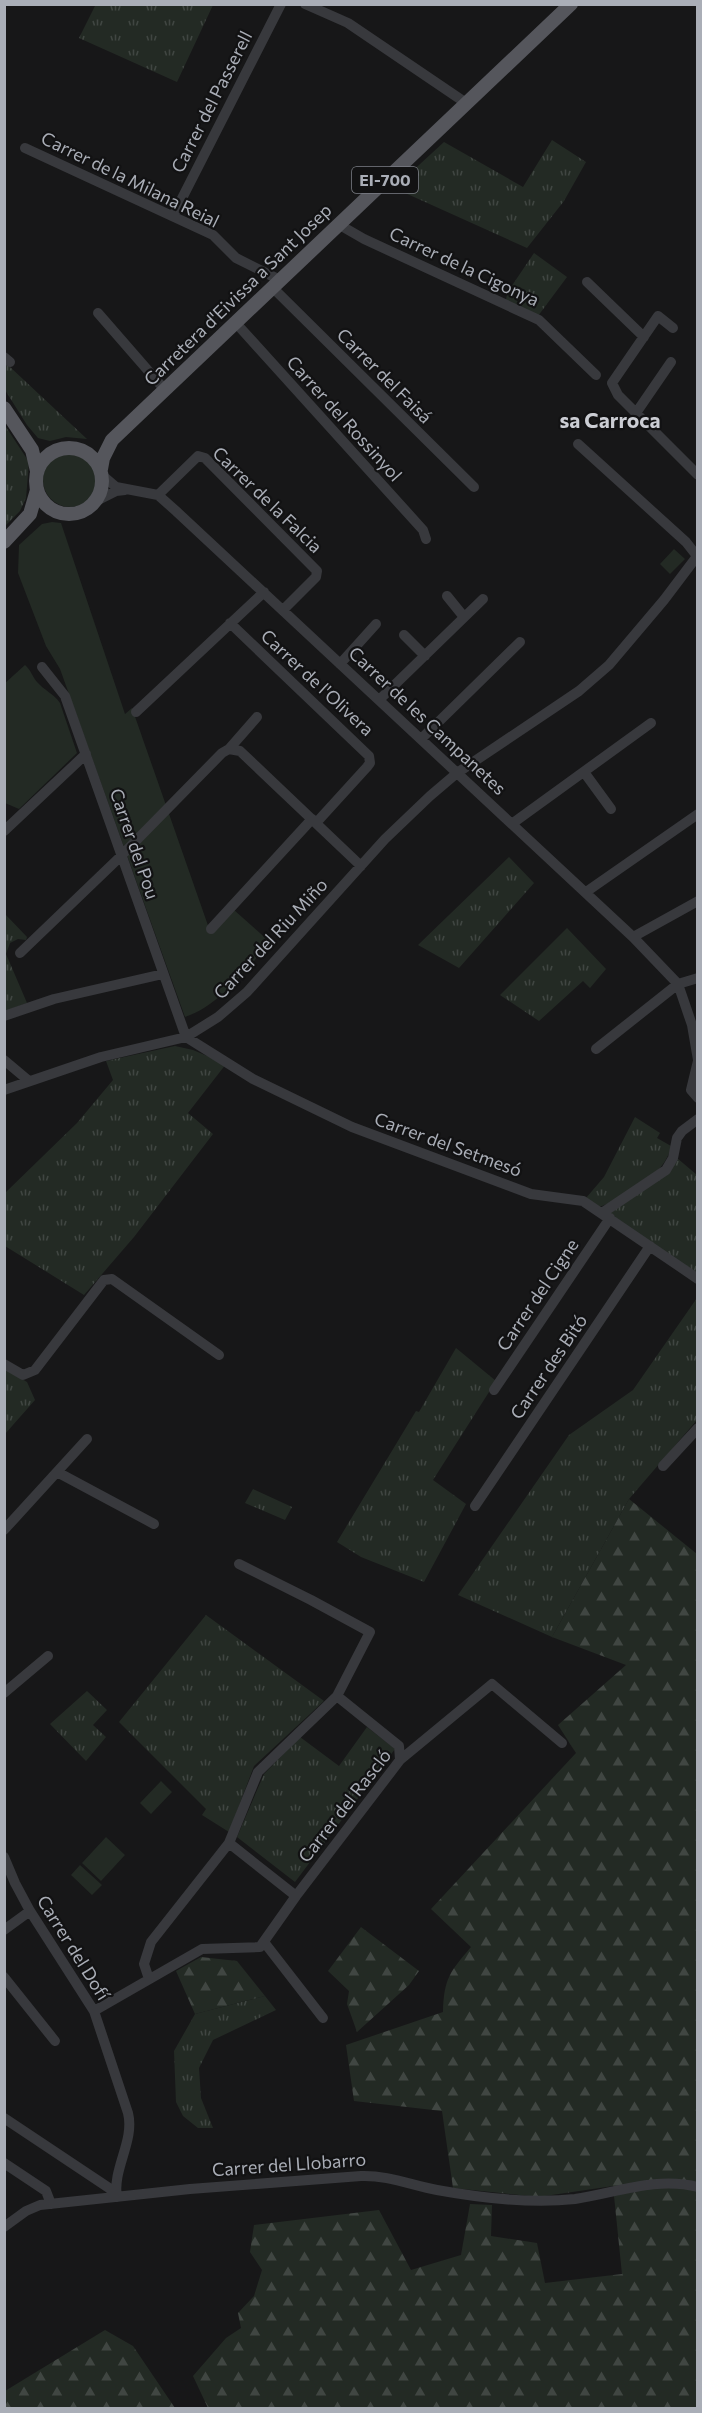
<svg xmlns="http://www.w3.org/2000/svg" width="702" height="2413" viewBox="0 0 702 2413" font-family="Commissioner,sans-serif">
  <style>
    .grass { fill: url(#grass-tufts) }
    .forest { fill: url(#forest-firs) }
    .green { fill: #232a24 }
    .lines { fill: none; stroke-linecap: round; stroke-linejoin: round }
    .minor { stroke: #38393d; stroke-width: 10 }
    .major { stroke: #55565c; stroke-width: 14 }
    .labels { text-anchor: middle; stroke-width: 4.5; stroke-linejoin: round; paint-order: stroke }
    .shield { fill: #121213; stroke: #7c7f86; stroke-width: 1.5 }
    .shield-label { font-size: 16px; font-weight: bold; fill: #aaaeb7 }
    .street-label { font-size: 18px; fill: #aaaeb7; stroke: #121213 }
    .quarter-label { font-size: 21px; font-weight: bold; fill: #cbcdd3; stroke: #121213 }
  </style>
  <defs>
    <pattern id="grass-tufts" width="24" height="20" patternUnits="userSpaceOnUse" patternTransform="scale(1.5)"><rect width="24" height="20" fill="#232a24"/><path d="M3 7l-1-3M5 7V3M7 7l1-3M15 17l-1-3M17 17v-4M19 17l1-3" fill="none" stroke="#404642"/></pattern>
    <pattern id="forest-firs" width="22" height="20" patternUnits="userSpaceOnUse" patternTransform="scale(1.5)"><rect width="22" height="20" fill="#232a24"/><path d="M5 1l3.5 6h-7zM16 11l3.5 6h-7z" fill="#404642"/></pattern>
  </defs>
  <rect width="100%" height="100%" fill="#171718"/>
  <path class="grass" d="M 96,4 L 213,4 L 213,5 L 177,82 L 79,38 Z
    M 552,140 L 586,162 L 564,201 L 527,248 L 394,188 L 444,142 L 523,187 Z
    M 534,253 L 567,277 L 538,316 L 506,301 L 507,293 Z
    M 5,363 L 10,367 L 87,439 L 66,437 L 50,441 L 38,438 L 27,425 L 5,390 Z
    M 4,424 L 29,462 L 26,498 L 20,511 L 5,526 Z
    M 509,857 L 534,883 L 459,968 L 418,945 Z
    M 5,914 L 27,937 L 26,940 L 18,939 L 10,943 L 6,954 L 27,1003 L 5,1011 Z
    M 567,928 L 606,969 L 590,988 L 583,981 L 539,1021 L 500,995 Z
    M 175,1046 L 193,1050 L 226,1064 L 188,1113 L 213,1134 L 134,1237 L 84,1295 L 5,1246 L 4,1194 L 77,1123 L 113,1080 L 106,1061 Z
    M 635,1117 L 660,1133 L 657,1138 L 671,1146 C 666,1175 624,1198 599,1207 L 586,1198 L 604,1177 Z
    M 677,1158 L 697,1175 L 697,1274 L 609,1214 Z
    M 697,1298 L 697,1420 L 629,1499 L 552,1637 L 458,1595 L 569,1435 L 633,1390 Z
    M 456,1348 L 496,1381 L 433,1480 L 466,1504 L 424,1582 L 361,1557 L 337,1542 L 416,1411 L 419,1412 Z
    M 5,1369 L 27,1382 L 35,1400 L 5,1434 Z
    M 253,1489 L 292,1507 L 285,1520 L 245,1503 Z
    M 206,1615 L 324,1701 L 254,1766 L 229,1832 L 202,1815 L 206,1809 L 119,1722 Z
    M 87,1691 L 107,1710 L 93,1725 L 106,1737 L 86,1761 L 50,1724 Z
    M 367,1727 L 395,1749 L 295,1882 L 237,1837 L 264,1774 L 300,1737 L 339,1766 Z
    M 265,1996 L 276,2010 L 213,2040 L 199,2068 L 201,2098 L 213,2128 L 198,2128 L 183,2116 L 176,2102 L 174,2051 L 195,2014 Z"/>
  <path class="forest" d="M 629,1499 L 697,1554 L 697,2408 L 208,2408 L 193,2376 L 226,2338 L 241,2328 L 238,2313 L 254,2296 L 262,2270 L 250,2252 L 254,2225 L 379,2210 L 411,2270 L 461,2255 L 470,2204 L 492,2205 L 491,2236 L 537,2243 L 545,2283 L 622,2274 L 613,2186 L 538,2197 L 453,2188 L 442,2111 L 354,2101 L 346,2045 L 443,2012 C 444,1978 450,1972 471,1947 L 431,1909 L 576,1753 L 558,1725 L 626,1665 L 552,1637 Z
    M 361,1927 L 419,1971 L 409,1985 L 357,2032 L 347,2004 L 349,1991 L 328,1971 Z
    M 201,1957 L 237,1961 L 265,1996 L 195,2014 L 176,1971 Z
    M 105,2330 L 133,2346 L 175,2408 L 5,2408 L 5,2391 Z"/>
  <path class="green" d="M43 480a27 27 0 1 1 54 0a27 27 0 1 1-54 0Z
    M 52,522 L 61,523 L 125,714 L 132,708 L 211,934 L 234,910 L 270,942 C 247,969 220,1005 185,1017 L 60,669 L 46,646 L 18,573 L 19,545 L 42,524 Z
    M 674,549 L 685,559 L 670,574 L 660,564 Z
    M 25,665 C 31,670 32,676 37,682 C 44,690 54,694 60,703 L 77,753 L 19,809 L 5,803 L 4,684 Z
    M 161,1781 L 172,1792 L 151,1814 L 140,1803 Z
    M 106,1837 L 125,1855 L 101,1881 L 82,1863 Z
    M 80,1865 L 102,1885 L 92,1895 L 71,1875 Z"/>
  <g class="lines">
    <path class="minor" d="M 305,4 L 348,23 L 466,103
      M 25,148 L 213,235 L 236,258 L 280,280
      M 173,216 L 281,4
      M 338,224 L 364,239 L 539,320 L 596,375
      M 587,282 L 644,337
      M 272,287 L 474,487
      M 98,313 L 165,390
      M 235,322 L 423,530 L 426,539
      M 673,328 L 658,316 L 612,383 L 618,395 L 698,475
      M 4,357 L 10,362
      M 636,413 L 671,362
      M 578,444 L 686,542 L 697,556
      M 102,475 L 116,487 L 158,495 L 176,511 L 633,937 L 678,984 L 692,1025 L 698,1060
      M 158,495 L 198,456 L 205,458 L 317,571 L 316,577 L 283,610
      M 96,501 L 116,491 L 125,490
      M 447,596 L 464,617
      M 230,623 L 369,756 L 370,763 L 367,767 L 316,823
      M 404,635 L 425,656
      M 340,664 L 376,624
      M 42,667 L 65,696 L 186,1037 L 253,1079 L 352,1127 L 531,1194 L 583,1201 L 698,1279
      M 379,700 L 483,599
      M 136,712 L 264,592
      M 421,739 L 520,642
      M 229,749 L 240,751 L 361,866
      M 584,772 L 611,809
      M 513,823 L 651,723
      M 4,831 L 86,754
      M 586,892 L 698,814
      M 211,929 L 312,819
      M 633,937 L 698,901
      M 20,953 L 120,857 L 222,753 L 229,749 L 257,717
      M 4,1016 L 54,999 L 163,974
      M 596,1049 L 678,984 L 698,978
      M 4,1060 L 29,1081
      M 698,1061 L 691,1090 L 698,1098
      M 4,1090 L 101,1057 L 186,1037 L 218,1017 L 247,992 L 385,839 L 430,796 L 457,773 L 579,691 L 609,665 L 664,600 L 698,555
      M 602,1213 L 666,1170 L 673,1158 L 677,1138 L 682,1131 L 698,1119
      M 4,1364 L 23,1375 L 35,1370 L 104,1280 L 112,1279 L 219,1355
      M 494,1390 L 610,1218
      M 663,1466 L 698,1428
      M 57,1472 L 154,1524
      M 475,1506 L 650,1246
      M 4,1530 L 87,1439
      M 4,1693 L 48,1656
      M 337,1696 L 399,1746 L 400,1760
      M 229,1843 L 296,1896
      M 4,1857 L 15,1883 L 30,1911 L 94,2011 L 128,2113 C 135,2141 112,2169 117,2197
      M 4,1930 L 30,1911
      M 264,1942 L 323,2018
      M 4,1977 L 55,2041
      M 149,1979 L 144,1964 L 151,1942 L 229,1843 L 258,1772 L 337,1696 L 370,1632 L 311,1600 L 239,1564
      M 94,2011 L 202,1949 L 260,1947 L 296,1896 L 400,1760 L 492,1684 L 562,1743
      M 4,2118 L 109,2188 L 117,2197
      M 4,2163 L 46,2191 L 51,2204
      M 4,2227 L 26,2211 L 40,2205 L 190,2189 L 361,2176 C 387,2175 411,2185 437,2190 C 481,2198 531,2204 575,2199 C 616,2193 656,2176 698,2187"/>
    <path class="major" d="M 4,408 L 32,450 L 37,471
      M36 481a33 33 0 1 1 66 0a33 33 0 1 1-66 0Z
      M 101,469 L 103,458 L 112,440 L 571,4
      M 4,542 L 30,514 L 37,490"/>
  </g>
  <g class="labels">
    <rect class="shield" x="352" y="167" width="66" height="26" rx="4.5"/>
    <g class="shield-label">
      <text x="385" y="186">EI-700</text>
    </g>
    <g class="street-label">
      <text transform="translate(212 102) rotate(-63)" y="6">Carrer del Passerell</text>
      <text transform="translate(130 180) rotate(26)" y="6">Carrer de la Milana Reial</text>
      <text transform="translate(464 267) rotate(25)" y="6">Carrer de la Cigonya</text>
      <text transform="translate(238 295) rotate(-44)" y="6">Carretera d'Eivissa a Sant Josep</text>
      <text transform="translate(384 376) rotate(45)" y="6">Carrer del Faisá</text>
      <text transform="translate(344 419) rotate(48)" y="6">Carrer del Rossinyol</text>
      <text transform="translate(267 500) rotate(44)" y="6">Carrer de la Falcia</text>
      <text transform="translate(317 683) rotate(43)" y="6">Carrer de l'Olivera</text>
      <text transform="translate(427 721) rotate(43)" y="6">Carrer de les Campanetes</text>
      <text transform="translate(134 844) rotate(71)" y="6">Carrer del Pou</text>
      <text transform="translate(271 939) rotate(-47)" y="6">Carrer del Riu Miño</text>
      <text transform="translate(448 1145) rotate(20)" y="6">Carrer del Setmesó</text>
      <text transform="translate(538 1295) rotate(-56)" y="6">Carrer del Cigne</text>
      <text transform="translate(549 1367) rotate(-56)" y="6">Carrer des Bitó</text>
      <text transform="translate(345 1806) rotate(-52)" y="6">Carrer del Rascló</text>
      <text transform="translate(73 1948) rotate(58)" y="6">Carrer del Dofí</text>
      <text transform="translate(289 2165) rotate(-4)" y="6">Carrer del Llobarro</text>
    </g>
    <g class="quarter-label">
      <text x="610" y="428">sa Carroca</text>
    </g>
  </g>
  <rect width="702" height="2413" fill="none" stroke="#aaaeb7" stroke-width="12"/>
</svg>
